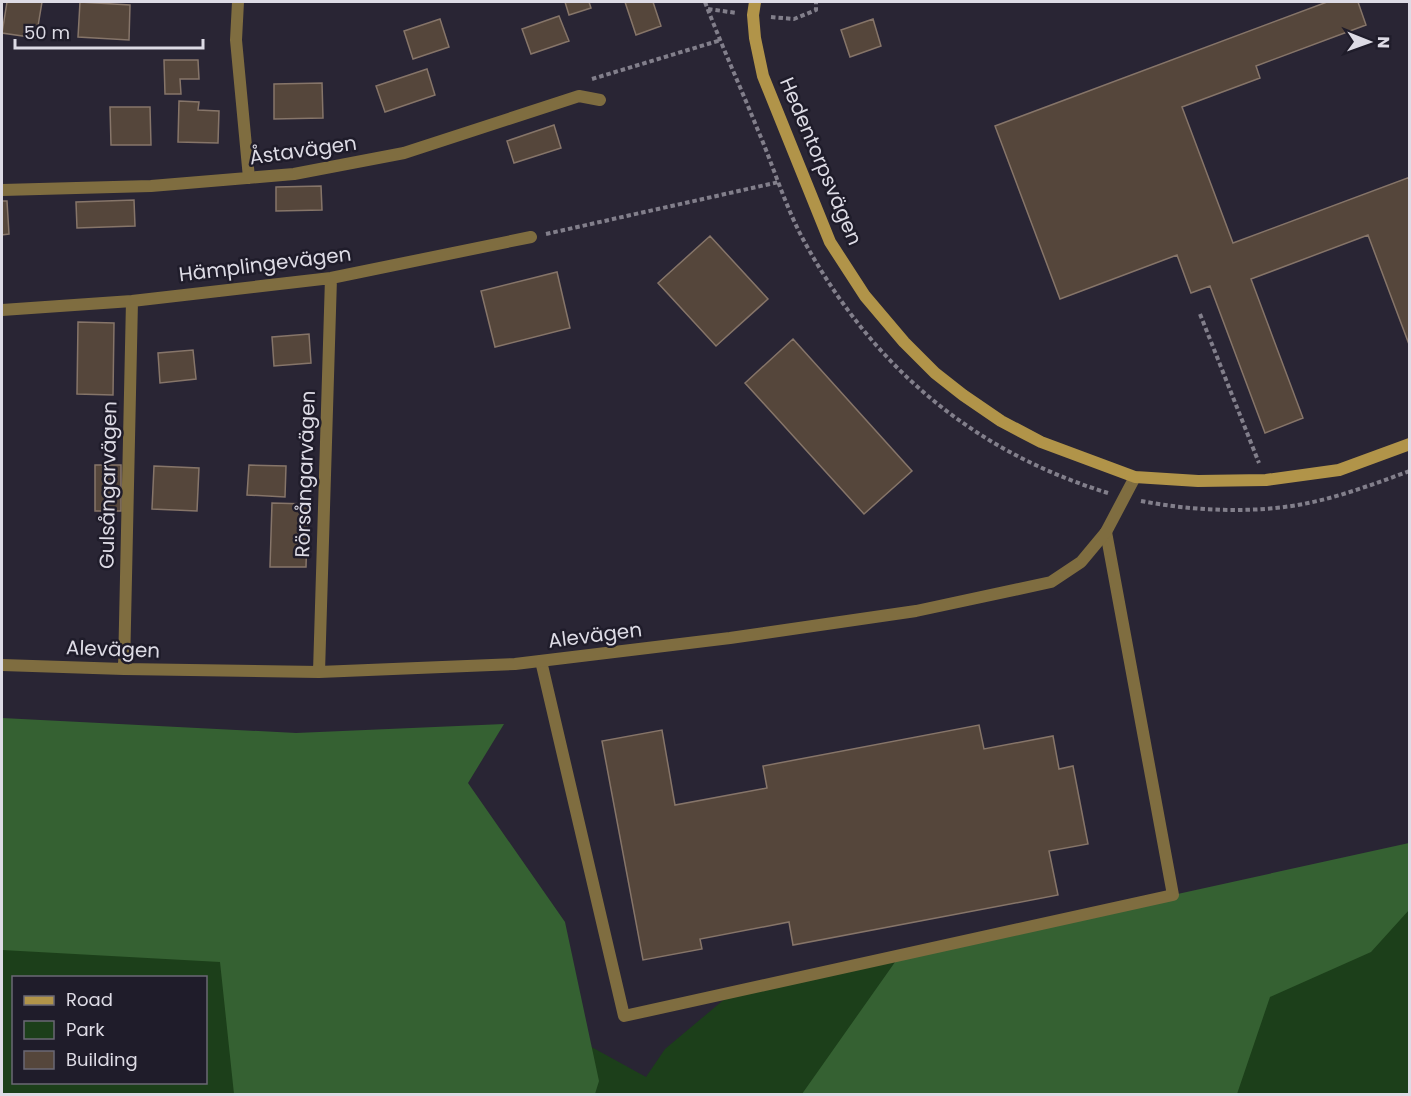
<svg xmlns="http://www.w3.org/2000/svg" width="1411" height="1096" viewBox="0 0 1411 1096" font-family="Poppins,sans-serif">
  <style>
    .green { fill: #1c3f1a; fill-rule: evenodd }
    .forest { fill: #356132 }
    .building { fill: #55463b; stroke: #867569; stroke-width: 1.5 }
    .lines { fill: none; stroke-linecap: round; stroke-linejoin: round }
    .path { stroke: #827f8b; stroke-width: 4; stroke-dasharray: 4.5 3; stroke-linecap: butt }
    .lane { stroke: #7f6d40; stroke-width: 12 }
    .street { stroke: #7f6d40; stroke-width: 12 }
    .secondary { stroke: #b19449; stroke-width: 12 }
    .labels { text-anchor: middle; stroke-width: 5; stroke-linejoin: round; paint-order: stroke }
    .street-label { font-size: 20px; fill: #dddbe5; stroke: #1f1c2a }
  </style>
  <rect width="100%" height="100%" fill="#292534"/>
  <path class="green" d="M 1409,896 L 1409,1094 L 2,1094 L 2,899 L 557,1028 L 646,1077 L 665,1049 L 733,992 L 900,955 L 841,1041 ZM 14,978 L 206,978 L 206,1082 L 14,1082 Z"/>
  <path class="forest" d="M 2,718 L 296,733 L 504,724 L 468,783 L 565,922 L 599,1081 L 595,1094 L 234,1094 L 220,962 L 2,950 Z
    M 1409,843 L 1409,910 L 1371,952 L 1270,997 L 1237,1094 L 802,1094 L 900,955 Z"/>
  <path class="building" d="M 7,2 L 42,2 L 36,38 L 2,33 Z
    M 80,2 L 130,5 L 129,40 L 78,37 Z
    M 565,2 L 589,2 L 591,8 L 569,15 Z
    M 625,2 L 653,2 L 661,26 L 636,35 Z
    M 1327,2 L 1358,2 L 1366,25 L 1256,66 L 1260,78 L 1182,107 L 1233,243 L 1410,177 L 1410,347 L 1368,235 L 1251,279 L 1303,418 L 1265,433 L 1210,286 L 1191,293 L 1177,255 L 1060,299 L 995,126 Z
    M 559,16 L 569,41 L 531,54 L 522,29 Z
    M 440,19 L 449,47 L 413,59 L 404,31 Z
    M 873,19 L 881,46 L 850,57 L 841,30 Z
    M 164,60 L 198,60 L 199,79 L 180,79 L 181,94 L 165,94 Z
    M 427,69 L 435,95 L 385,112 L 376,86 Z
    M 322,83 L 323,118 L 274,119 L 274,84 Z
    M 179,101 L 199,102 L 198,110 L 219,111 L 218,143 L 178,142 Z
    M 110,107 L 150,107 L 151,145 L 111,145 Z
    M 554,125 L 561,148 L 514,163 L 507,141 Z
    M 321,186 L 322,210 L 276,211 L 276,187 Z
    M 134,200 L 135,226 L 77,228 L 76,202 Z
    M 2,201 L 7,201 L 9,234 L 2,235 Z
    M 710,236 L 768,299 L 716,346 L 658,283 Z
    M 557,272 L 570,328 L 495,347 L 481,291 Z
    M 78,322 L 114,323 L 113,395 L 77,394 Z
    M 309,334 L 311,363 L 274,366 L 272,337 Z
    M 793,339 L 912,471 L 864,514 L 745,383 Z
    M 193,350 L 196,379 L 160,383 L 158,353 Z
    M 95,465 L 121,465 L 121,511 L 95,511 Z
    M 249,465 L 286,466 L 285,497 L 247,495 Z
    M 154,466 L 199,468 L 197,511 L 152,509 Z
    M 272,503 L 308,504 L 306,567 L 270,567 Z
    M 979,725 L 984,749 L 1053,736 L 1059,769 L 1073,766 L 1088,844 L 1049,851 L 1058,895 L 793,945 L 789,922 L 700,939 L 702,949 L 643,960 L 602,741 L 662,730 L 675,805 L 767,788 L 763,766 Z"/>
  <g class="lines">
    <path class="path" d="M 705,2 C 721,44 740,86 757,128 C 773,165 785,206 804,241 C 872,366 972,451 1108,493
      M 708,9 L 737,13
      M 771,17 L 794,19 L 816,10 L 816,2
      M 592,79 L 721,40
      M 546,234 L 779,182
      M 1200,314 L 1259,463
      M 1141,501 C 1193,511 1256,514 1308,503 C 1343,496 1376,483 1410,471"/>
    <path class="lane" d="M 541,661 L 624,1016 L 1173,895 L 1106,532"/>
    <path class="street" d="M 238,2 L 236,40 L 249,178
      M 2,190 L 151,186 L 294,174 L 404,153 L 579,96 L 600,100
      M 2,310 L 132,301 L 331,278 L 531,237
      M 2,665 L 124,669 L 319,672 L 515,664 L 730,638 L 916,611 L 1051,582 L 1081,562 L 1106,532 L 1135,477
      M 124,669 L 132,301
      M 319,672 L 331,278"/>
    <path class="secondary" d="M 755,2 L 753,15 L 755,38 L 763,76 L 830,242 L 865,296 L 904,342 L 935,373 L 963,395 L 1001,421 L 1041,442 L 1135,477 L 1198,481 L 1266,480 L 1339,470 L 1410,444"/>
  </g>
  <g class="labels">
    <g class="street-label">
      <text transform="translate(303 150) rotate(-8)" y="7">Åstavägen</text>
      <text transform="translate(821 161) rotate(67)" y="7">Hedentorpsvägen</text>
      <text transform="translate(265 264) rotate(-7)" y="7">Hämplingevägen</text>
      <text transform="translate(305 474) rotate(-88)" y="7">Rörsångarvägen</text>
      <text transform="translate(108 485) rotate(-89)" y="7">Gulsångarvägen</text>
      <text transform="translate(595 635) rotate(-7)" y="7">Alevägen</text>
      <text transform="translate(113 649) rotate(2)" y="7">Alevägen</text>
    </g>
  </g>
  <rect width="1411" height="1096" fill="none" stroke="#dddbe5" stroke-width="6"/>
  <rect x="12" y="976" width="195" height="108" fill="#1f1c2a" stroke="#6b6875" stroke-width="1.5"/>
  <rect x="24" y="996" width="30" height="9" fill="#b19449" stroke="#6b6875" stroke-width="1.5"/>
  <text x="66" y="1006" font-size="18" fill="#dddbe5">Road</text>
  <rect x="24" y="1021" width="30" height="18" fill="#1c3f1a" stroke="#6b6875" stroke-width="1.5"/>
  <text x="66" y="1036" font-size="18" fill="#dddbe5">Park</text>
  <rect x="24" y="1051" width="30" height="18" fill="#55463b" stroke="#6b6875" stroke-width="1.5"/>
  <text x="66" y="1066" font-size="18" fill="#dddbe5">Building</text>
  <g transform="translate(1369 42) rotate(91)" stroke="#1f1c2a" stroke-width="4.5" paint-order="stroke">
  <path d="M0-4.5L10 22L0 15L-10 22Z" fill="#dddbe5"/>
  <text y="-9" font-size="16" font-weight="bold" text-anchor="middle" fill="#dddbe5">N</text>
  </g>
  <path d="M15 39v9h188v-9" fill="none" stroke="#dddbe5" stroke-width="3"/>
  <text x="24" y="39" font-size="18" fill="#dddbe5" stroke="#1f1c2a" stroke-width="4.5" paint-order="stroke">50 m</text>
</svg>
